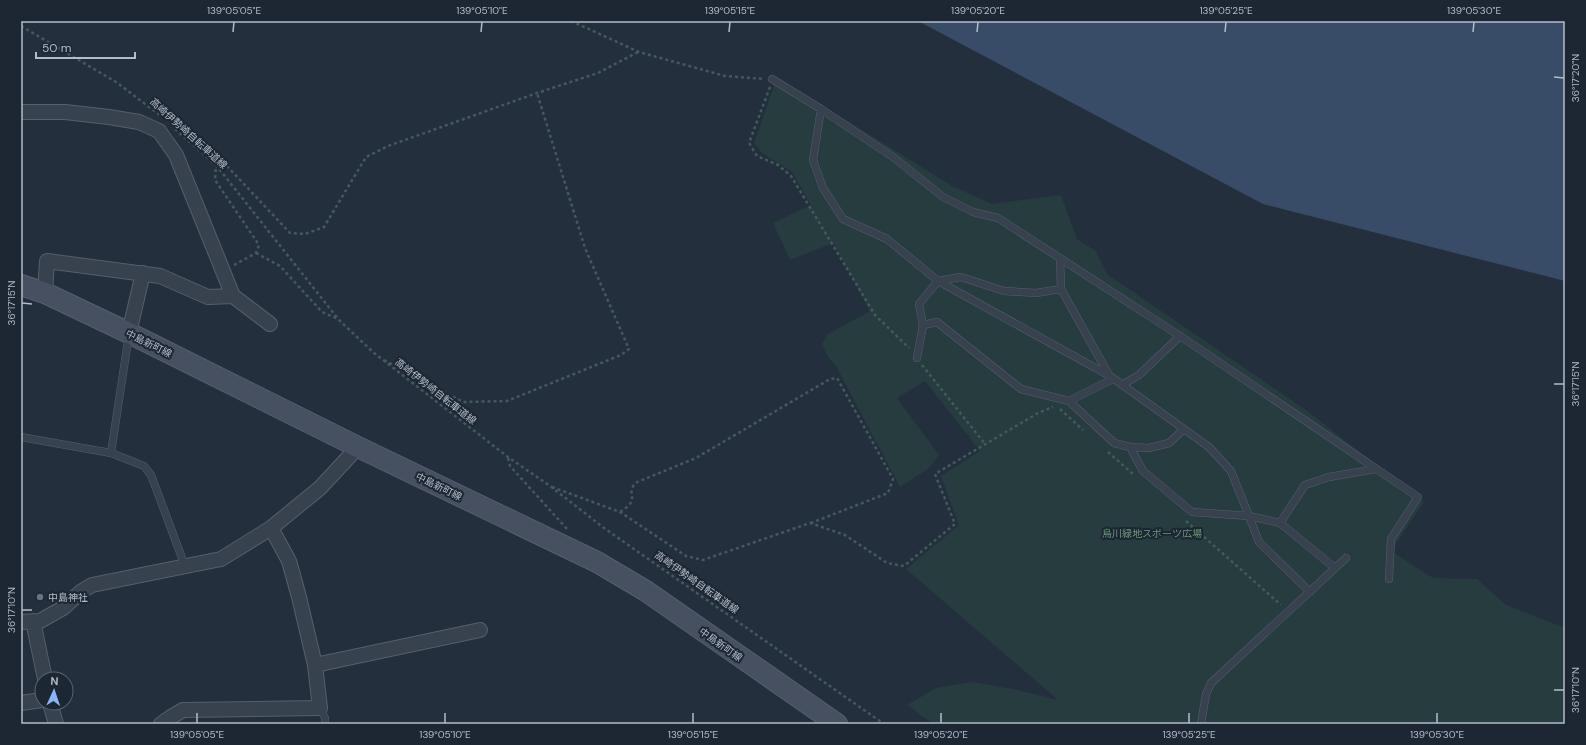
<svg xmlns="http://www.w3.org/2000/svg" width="1586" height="745" viewBox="0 0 1586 745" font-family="'DM Sans','Noto Sans JP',sans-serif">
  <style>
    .green { fill: #263c3f }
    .water { fill: #394c67 }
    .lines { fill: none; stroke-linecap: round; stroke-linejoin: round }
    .lane-casing { stroke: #565f6c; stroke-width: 8 }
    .street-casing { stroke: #565f6c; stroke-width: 16 }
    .secondary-casing { stroke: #565f6c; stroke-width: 22 }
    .path { stroke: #44595c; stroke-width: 2.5; stroke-dasharray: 3 3; stroke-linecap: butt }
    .lane { stroke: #38414e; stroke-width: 7 }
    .street { stroke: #38414e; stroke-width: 14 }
    .secondary { stroke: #465061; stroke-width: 20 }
    .ticks { fill: none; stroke: #b4bcc9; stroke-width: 1.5 }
    .worship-dot { fill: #6b7280; stroke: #1d2633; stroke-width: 1.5 }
    .labels { text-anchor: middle; stroke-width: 4; stroke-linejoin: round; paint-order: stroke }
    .street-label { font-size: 10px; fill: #b4bcc9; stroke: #1d2633 }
    .park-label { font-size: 10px; fill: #6b9a76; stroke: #1d2633 }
    .poi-label { font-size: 10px; fill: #b4bcc9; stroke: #1d2633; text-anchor: start }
    .neatline { fill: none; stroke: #b4bcc9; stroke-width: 1.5 }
    .ticks-label { font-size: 10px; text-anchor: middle; fill: #b4bcc9 }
  </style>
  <rect width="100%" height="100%" fill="#242f3e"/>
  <path class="green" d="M 777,77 L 952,186 L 992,204 L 1061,195 L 1077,239 L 1096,251 L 1107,274 L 1306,410 L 1424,502 L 1391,551 L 1433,578 L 1477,579 L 1506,605 L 1565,628 L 1565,724 L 933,724 L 907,705 L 936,688 L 972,682 L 1013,689 L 1058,700 L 906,569 L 959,525 L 941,476 L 980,451 L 925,381 L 897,398 L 939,455 L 928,469 L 900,487 L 836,366 L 828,357 L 822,344 L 828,334 L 870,311 L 833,243 L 790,260 L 773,223 L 811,205 L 792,172 L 762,153 L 754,143 Z"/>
  <path class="water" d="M 918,21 L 1565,21 L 1565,281 L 1263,204 Z"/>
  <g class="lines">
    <defs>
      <path id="lane" d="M 772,79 L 821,109 L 893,157 L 943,197 L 973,212 L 998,218 L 1180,336 L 1418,497 L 1391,539 L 1389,579
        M 821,109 L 813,160 L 823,188 L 843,219 L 887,239 L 938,281 L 1110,376 L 1209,447 L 1231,471 L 1249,516 L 1280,523 L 1335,568
        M 1060,258 L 1061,289 L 1109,375
        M 923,325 L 937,322 L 1021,389 L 1069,401 L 1113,379
        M 917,358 L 923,325 L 919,304 L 938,281 L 961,277 L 1004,291 L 1036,293 L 1061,289
        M 1122,385 L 1139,375 L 1180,336
        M 1069,401 L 1114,443 L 1130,447 L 1149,448 L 1169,443 L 1184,429
        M 21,437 L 111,453 L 144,466 L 151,475 L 185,566
        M 1130,447 L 1143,471 L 1192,512 L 1249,516 L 1259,542 L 1310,592
        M 111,453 L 129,334
        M 1280,523 L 1305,485 L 1329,477 L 1376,469
        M 320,708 L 325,718 L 325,724
        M 1201,724 L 1206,694 L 1211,683 L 1346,558"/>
      <path id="street" d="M 21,112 L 65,112 L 109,117 L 139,122 L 159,131 L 176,155 L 233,296 L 270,324
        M 45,293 L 47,261 L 160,276 L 208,297 L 233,296
        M 129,333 L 143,273
        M 33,621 L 45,679
        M 21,622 L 40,621 L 63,608 L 82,591 L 92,585 L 221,559 L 271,528 L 320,488 L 358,447
        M 315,665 L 480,630
        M 21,703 L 42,700
        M 50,703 L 56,724
        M 161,724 L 171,717 L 183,710 L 320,708 L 315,665 L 299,597 L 289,561 L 271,528"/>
      <path id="secondary" d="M 21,285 L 45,293 L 129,333 L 358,447 L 597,562 L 646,591 L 837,724"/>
    </defs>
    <use href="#lane" class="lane-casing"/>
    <use href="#street" class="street-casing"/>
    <use href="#secondary" class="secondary-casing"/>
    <path class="path" d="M 571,21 L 639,52 L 725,76 L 764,79
      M 21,26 L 116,82 L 161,116
      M 770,87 L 749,143 L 757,156 L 778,165 L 791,176 L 875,315 L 909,348
      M 175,129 L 216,165 L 339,320 L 374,353 L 508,457 L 550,486 L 604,528 L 884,724
      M 256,253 L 280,266 L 322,312 L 338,319
      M 234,265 L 256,253 L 259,245 L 215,180 L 216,165 L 227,166 L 290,233 L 305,234 L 324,227 L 366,157 L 388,146 L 537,93 L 598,73 L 638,52
      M 384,360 L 463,402 L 507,401 L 621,355 L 629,349 L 585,248 L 537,93
      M 922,365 L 985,444
      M 1060,409 L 1083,430
      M 1108,452 L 1133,474
      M 508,458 L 510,466 L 568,530
      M 552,487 L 620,512 L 686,556 L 703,560 L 810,523 L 845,535 L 887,563 L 904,566 L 955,524 L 935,474 L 1038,413 L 1053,407
      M 620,512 C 642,498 625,497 635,483 L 696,458 L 830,379 L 837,378 L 893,479 L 888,493 L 811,523
      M 1186,521 L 1281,605"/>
    <use href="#lane" class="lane"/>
    <use href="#street" class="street"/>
    <use href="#secondary" class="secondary"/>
  </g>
  <path class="ticks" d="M 233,32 L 234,22M 481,32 L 482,22M 729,32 L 730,22M 977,32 L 978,22M 1225,32 L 1226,22M 1473,32 L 1474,22M 1554,77 L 1564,78M 22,303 L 32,304M 1554,384 L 1564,384M 22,610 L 32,610M 1554,690 L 1564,690M 197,723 L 197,713M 445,723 L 445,713M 693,723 L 693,713M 941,723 L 941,713M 1189,723 L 1189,713M 1437,723 L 1437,713"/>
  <circle class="worship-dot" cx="40" cy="597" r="4"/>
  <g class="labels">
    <g class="street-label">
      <text transform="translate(189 133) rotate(42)" y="4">高崎伊勢崎自転車道線</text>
      <text transform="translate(149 343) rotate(26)" y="4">中島新町線</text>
      <text transform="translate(436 391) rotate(38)" y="4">高崎伊勢崎自転車道線</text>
      <text transform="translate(439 486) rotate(26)" y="4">中島新町線</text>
      <text transform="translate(697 582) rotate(35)" y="4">高崎伊勢崎自転車道線</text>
      <text transform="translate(721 644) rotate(35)" y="4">中島新町線</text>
    </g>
    <g class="park-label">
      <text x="1152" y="537">烏川緑地スポーツ広場</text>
    </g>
    <g class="poi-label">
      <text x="48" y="601">中島神社</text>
    </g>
  </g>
  <rect width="1586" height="745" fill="none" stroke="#1d2633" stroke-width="44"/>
  <g transform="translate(54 691) rotate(3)"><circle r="19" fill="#1d2633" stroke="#59626f"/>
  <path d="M0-3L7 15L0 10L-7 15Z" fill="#8ab4f8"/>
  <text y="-6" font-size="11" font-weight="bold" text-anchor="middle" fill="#b4bcc9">N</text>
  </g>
  <path d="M36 52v6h99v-6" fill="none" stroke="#b4bcc9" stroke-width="2"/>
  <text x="42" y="52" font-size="12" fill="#b4bcc9" stroke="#1d2633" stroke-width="3" paint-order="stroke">50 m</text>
  <rect x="22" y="22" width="1542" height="701" class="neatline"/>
  <g class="ticks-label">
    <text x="234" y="14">139°05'05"E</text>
    <text x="482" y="14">139°05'10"E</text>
    <text x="730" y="14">139°05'15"E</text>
    <text x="978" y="14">139°05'20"E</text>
    <text x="1226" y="14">139°05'25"E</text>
    <text x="1474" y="14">139°05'30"E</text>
    <text transform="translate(1575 78) rotate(-90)" y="4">36°17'20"N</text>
    <text transform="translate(11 303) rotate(-90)" y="4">36°17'15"N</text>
    <text transform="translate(1575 384) rotate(-90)" y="4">36°17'15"N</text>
    <text transform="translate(11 610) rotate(-90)" y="4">36°17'10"N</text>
    <text transform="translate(1575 690) rotate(-90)" y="4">36°17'10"N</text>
    <text x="197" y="738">139°05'05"E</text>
    <text x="445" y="738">139°05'10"E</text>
    <text x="693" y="738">139°05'15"E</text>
    <text x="941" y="738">139°05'20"E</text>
    <text x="1189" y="738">139°05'25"E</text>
    <text x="1437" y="738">139°05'30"E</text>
  </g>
</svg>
